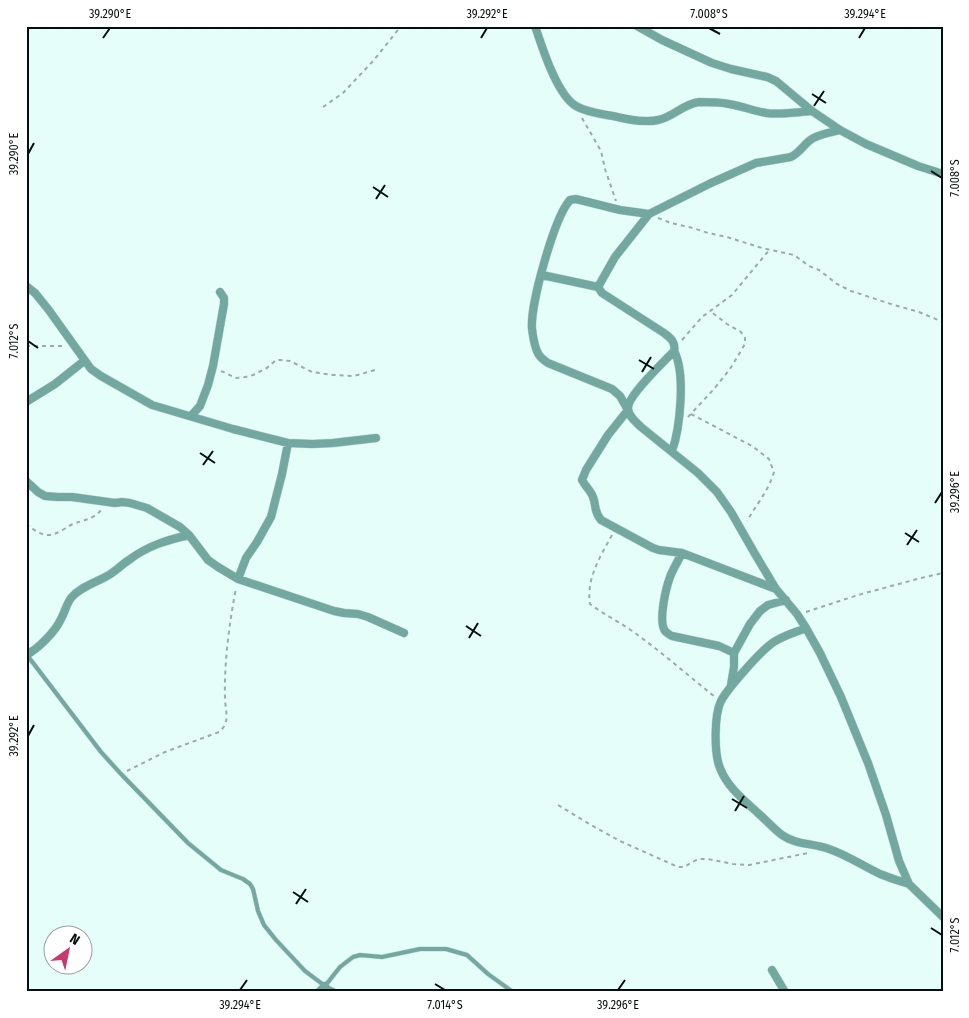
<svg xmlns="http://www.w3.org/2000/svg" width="969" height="1018" viewBox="0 0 969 1018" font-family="'Fira Sans Condensed',sans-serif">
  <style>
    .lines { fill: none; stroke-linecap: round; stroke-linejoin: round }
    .lane-casing { stroke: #c2d8d4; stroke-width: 5 }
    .street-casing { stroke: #c2d8d4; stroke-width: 9 }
    .path { stroke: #99aca9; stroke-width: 2; stroke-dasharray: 4 4; stroke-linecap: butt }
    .lane { stroke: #72a8a0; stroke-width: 4 }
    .street { stroke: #72a8a0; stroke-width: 8 }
    .ticks { fill: none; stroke: #050f0d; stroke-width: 2 }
    .neatline { fill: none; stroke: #050f0d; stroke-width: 2 }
    .ticks-label { font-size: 12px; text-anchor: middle; fill: #050f0d }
  </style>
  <rect width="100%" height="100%" fill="#e6fefa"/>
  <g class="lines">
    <defs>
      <path id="lane" d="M 27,655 L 101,752 L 121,774 L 188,843 L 221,870 L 243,879 L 250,884 L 253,889 L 258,911 L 264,925 L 276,940 L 305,971 L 325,986 L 337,992
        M 325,986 L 340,967 L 353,957 L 360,955 L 382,957 L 420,949 L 446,949 L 467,955 L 488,974 L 513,992"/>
      <path id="street" d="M 535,26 C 542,47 557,95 576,106 C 586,112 601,114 613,116 C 625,119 645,123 658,120 C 673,117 683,104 699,102 C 709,102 720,102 729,104 C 742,106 754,111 766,113 C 781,115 797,112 812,111
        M 637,26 L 662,40 L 712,63 L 731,69 L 767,77 L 776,81 L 812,111 L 840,130 L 866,144 L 918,166 L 943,174
        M 840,130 C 830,133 817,134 809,141 C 803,146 799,153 791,157 L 756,163 L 711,183 L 649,214 L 615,257 L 598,287 L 602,293 L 664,333 C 671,338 676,343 674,351 C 664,362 628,395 628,408 C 628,416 636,422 641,427 L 698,473 L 717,492 L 731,512 L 755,554 L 776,589 L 797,614 L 806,628 L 820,653 L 841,697 L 868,763 L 886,815 L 899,861 L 909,884 L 943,917
        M 649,214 L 620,210 L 576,199 L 570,200 C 554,218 530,305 532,329 C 533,337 535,349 539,355 C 541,358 545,361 548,363 L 612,389 L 620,396 L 628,410 L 608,435 L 586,470 L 582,480 C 585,486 591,491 593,497 C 597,507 593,510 601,520 L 653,548 L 659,550 L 682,553 L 776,589
        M 542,275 L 598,287
        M 26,286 L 35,293 L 48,309 L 91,369 L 101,376 L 152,405 L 233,429 L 288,443 L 312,444 L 333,443 L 376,438
        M 26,402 L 55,384 L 84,361
        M 191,416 L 200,406 L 208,385 L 213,366 L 224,304 L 224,298 L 220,292
        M 672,451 C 680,429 686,373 674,351
        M 26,481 L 38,492 L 45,496 L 58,497 L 72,497 L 115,503 L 122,502 L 130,503 L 147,508 L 180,527 L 189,535 L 208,560 L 218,567 L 238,579 L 334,611 L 344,613 L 358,614 L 368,617 L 404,633
        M 682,553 C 678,561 673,569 670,577 C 666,588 658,621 665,631 C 666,632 671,636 672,636 L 719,646 L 734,653
        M 238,579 L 246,558 L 257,542 L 271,517 L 282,474 L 288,443
        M 806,628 C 794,633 781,636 771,644 C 759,653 728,688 721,701 C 714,715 714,754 720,768 C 727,787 745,801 759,814 C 767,821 774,829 782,835 C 796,845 813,843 829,849 C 847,855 863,866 880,874 C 890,878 899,881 909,884
        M 26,655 C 38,649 55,632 61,619 C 65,612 66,605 71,598 C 80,587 95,583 107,576 C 115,572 121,565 129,560 C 147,546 167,540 189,535
        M 731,685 L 734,667 L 734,653 L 750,624 L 760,611 L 768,605 L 786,600
        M 772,970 L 785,992
        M 319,992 L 325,986"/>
    </defs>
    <use href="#lane" class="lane-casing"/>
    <use href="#street" class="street-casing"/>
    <path class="path" d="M 323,107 L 343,93 L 374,60 L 401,26
      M 582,118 L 601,151 L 605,169 L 616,201
      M 658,218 L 671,223 L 693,228 L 708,233 L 727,237 L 762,248 L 794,255 L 809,266 L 819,270 L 837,284 L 851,291 L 894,305 L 919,312 L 943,322
      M 682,340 L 702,317 L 732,295 L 770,249
      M 26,346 L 64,346
      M 221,371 L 236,378 L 245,377 L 253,375 L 267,368 L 276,360 L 280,360 L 290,361 L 312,372 L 333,375 L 354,376 L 375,370
      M 691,414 L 752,446 L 769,459 L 774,472 C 769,490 756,505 747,521
      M 688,417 L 714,389 L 730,369 L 745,344 L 745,338 L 741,332 L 727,324 L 710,311
      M 26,524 C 33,529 41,536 50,535 C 58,534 65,528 71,525 C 84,519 92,521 102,509
      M 612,535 C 600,557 586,579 590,604 C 606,616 624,624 639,636 C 665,655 690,677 715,697
      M 806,612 L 858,595 L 921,578 L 943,573
      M 127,771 L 165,752 L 219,732 C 230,723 226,713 225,700 C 224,663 229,625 236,588
      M 558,805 L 591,825 L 620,841 L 678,867 L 684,867 L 698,859 L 708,859 L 733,864 L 749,865 L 808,853"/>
    <use href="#lane" class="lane"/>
    <use href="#street" class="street"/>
  </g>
  <path class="ticks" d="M 709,28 L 720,34M 103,38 L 110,28M 481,38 L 487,28M 859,38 L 865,28M 812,94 L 826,103M 814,106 L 824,91M 28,154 L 34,143M 931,171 L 942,178M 373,187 L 388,197M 376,199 L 385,185M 28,341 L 38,348M 639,360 L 654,369M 642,372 L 651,357M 200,453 L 215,463M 203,465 L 213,451M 935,503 L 942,492M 905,533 L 919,542M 907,545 L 917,530M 466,626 L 481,636M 469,638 L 478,623M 28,736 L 34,725M 732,799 L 747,808M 735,811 L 744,796M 293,892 L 308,902M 296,904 L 306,889M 931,928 L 942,935M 435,984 L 445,990M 240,990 L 247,980M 618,990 L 625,980"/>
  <rect width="969" height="1018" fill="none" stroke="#ffffff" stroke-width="55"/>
  <g transform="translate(68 950) rotate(33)"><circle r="24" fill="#ffffff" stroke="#9b9f9e"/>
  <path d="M0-4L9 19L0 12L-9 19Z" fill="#c63a6d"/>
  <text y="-8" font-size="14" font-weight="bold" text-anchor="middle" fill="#050f0d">N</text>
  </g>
  <rect x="28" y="28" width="914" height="962" class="neatline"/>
  <g class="ticks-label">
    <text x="110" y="18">39.290°E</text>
    <text x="487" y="18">39.292°E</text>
    <text x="709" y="18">7.008°S</text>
    <text x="865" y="18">39.294°E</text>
    <text transform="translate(14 154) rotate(-90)" y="4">39.290°E</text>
    <text transform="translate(955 178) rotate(-90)" y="4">7.008°S</text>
    <text transform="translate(14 341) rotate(-90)" y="4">7.012°S</text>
    <text transform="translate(955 492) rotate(-90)" y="4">39.296°E</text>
    <text transform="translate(14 736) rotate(-90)" y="4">39.292°E</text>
    <text transform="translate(955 935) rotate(-90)" y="4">7.012°S</text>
    <text x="240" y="1009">39.294°E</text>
    <text x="445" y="1009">7.014°S</text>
    <text x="618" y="1009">39.296°E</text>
  </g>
</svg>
